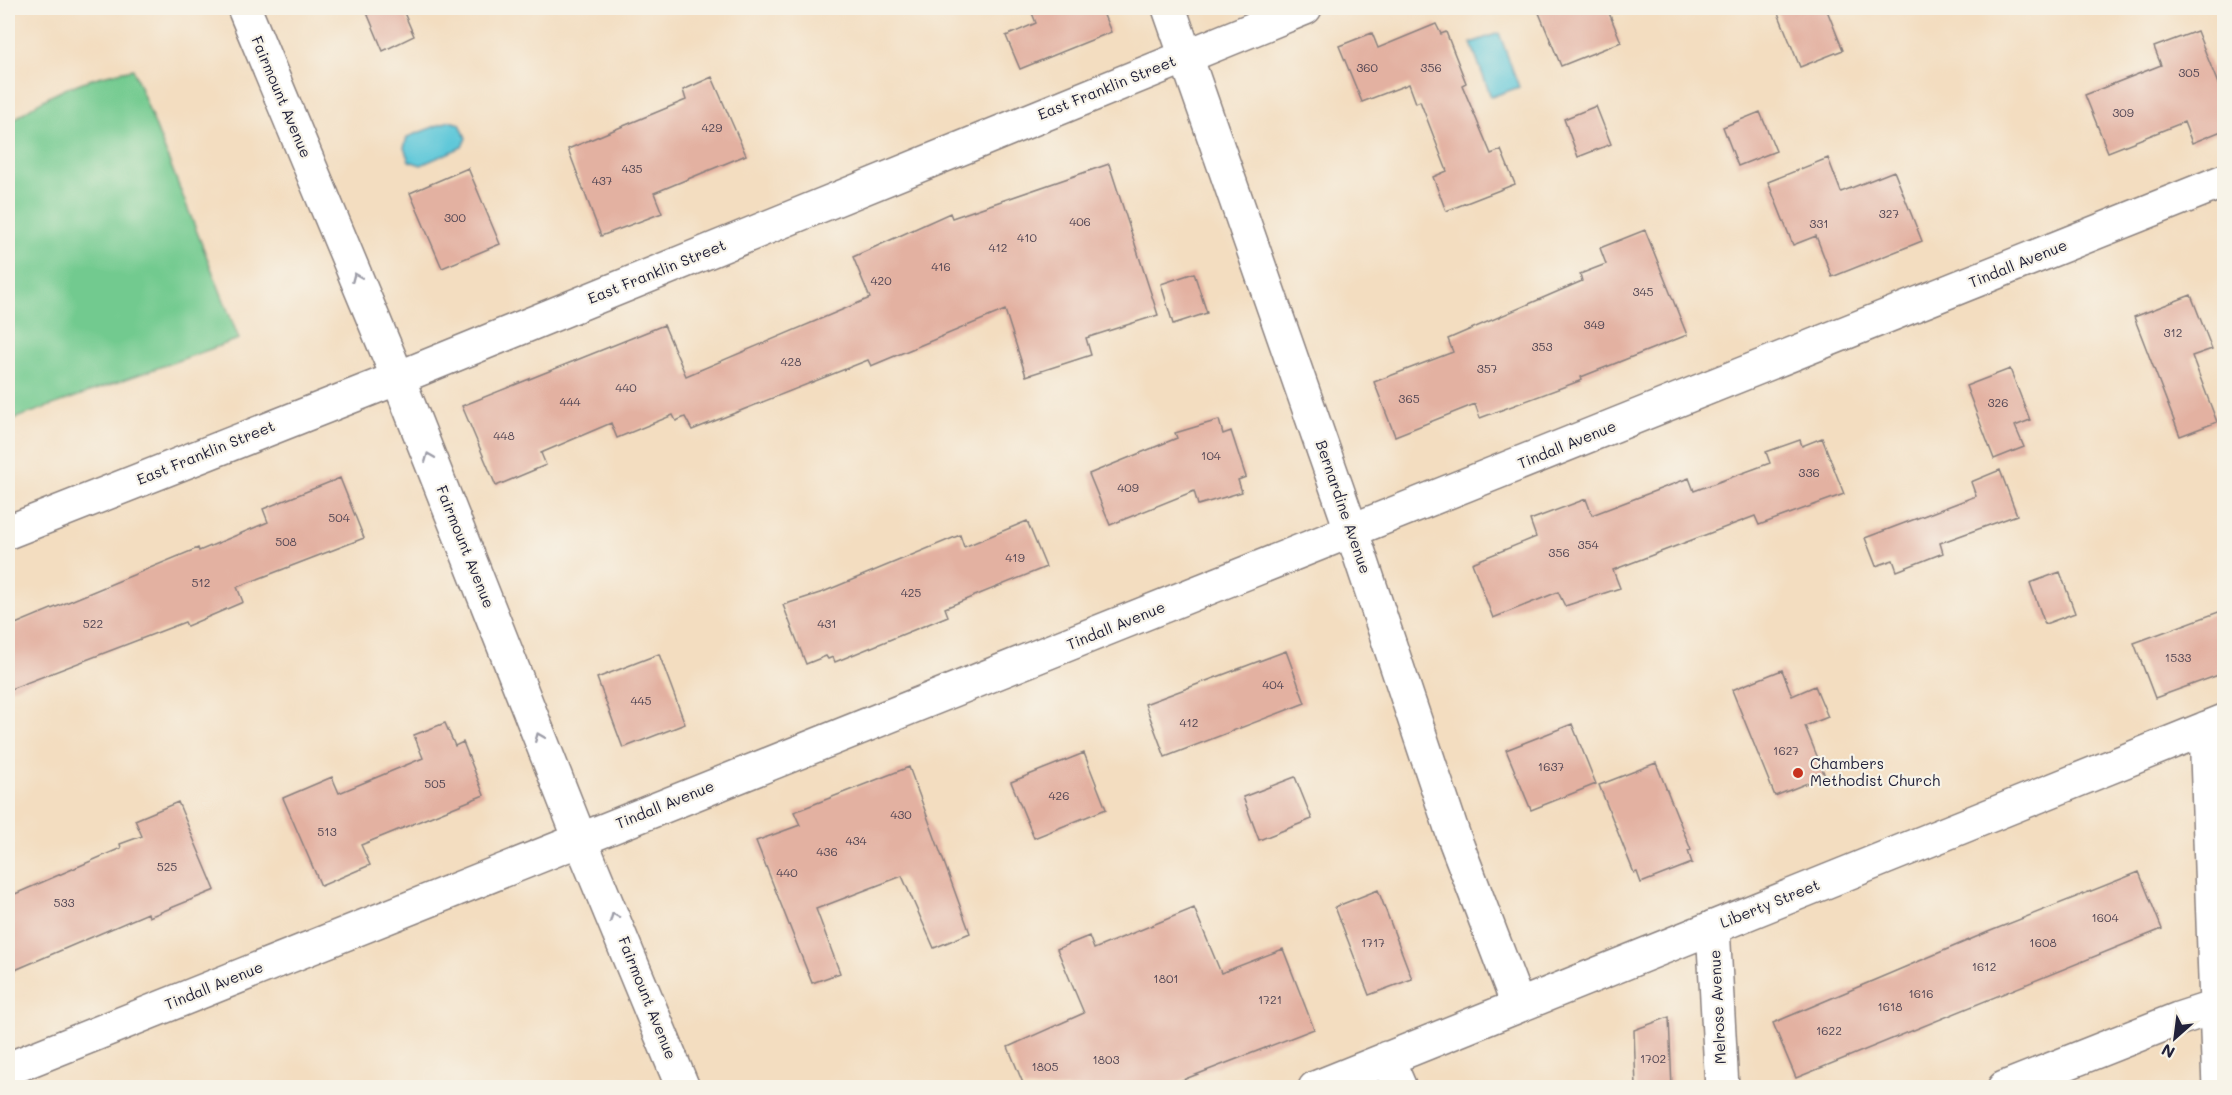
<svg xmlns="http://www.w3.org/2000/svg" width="2232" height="1095" viewBox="0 0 2232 1095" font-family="Mali,sans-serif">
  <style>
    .green { fill: #72ca8f; stroke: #4a7665; stroke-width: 1.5 }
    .water { fill: #5ec8d9; stroke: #40758a; stroke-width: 1.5 }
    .building { fill: #e3b1a1 }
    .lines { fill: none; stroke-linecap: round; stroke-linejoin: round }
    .minor-casing { stroke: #8a807e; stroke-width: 36 }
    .minor { stroke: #fff; stroke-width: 33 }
    .oneway { stroke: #9c9ca7 }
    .poi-dot { fill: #c8321e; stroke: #f7f3e8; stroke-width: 2 }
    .labels { text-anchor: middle; stroke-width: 4.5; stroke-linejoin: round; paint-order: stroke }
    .number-label { font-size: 12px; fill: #524654 }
    .street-label { font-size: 15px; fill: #22223b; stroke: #f7f3e8 }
    .poi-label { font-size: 15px; fill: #22223b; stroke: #f7f3e8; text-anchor: start }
  </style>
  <rect width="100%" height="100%" fill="#f7f3e8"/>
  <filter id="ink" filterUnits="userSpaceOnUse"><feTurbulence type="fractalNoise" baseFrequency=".0167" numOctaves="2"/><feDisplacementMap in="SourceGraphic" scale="12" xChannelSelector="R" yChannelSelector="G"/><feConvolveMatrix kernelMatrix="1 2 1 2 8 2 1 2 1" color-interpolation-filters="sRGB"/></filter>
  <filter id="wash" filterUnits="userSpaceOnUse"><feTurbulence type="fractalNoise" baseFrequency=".008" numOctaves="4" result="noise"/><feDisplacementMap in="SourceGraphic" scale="24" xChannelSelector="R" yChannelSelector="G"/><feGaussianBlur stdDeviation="1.35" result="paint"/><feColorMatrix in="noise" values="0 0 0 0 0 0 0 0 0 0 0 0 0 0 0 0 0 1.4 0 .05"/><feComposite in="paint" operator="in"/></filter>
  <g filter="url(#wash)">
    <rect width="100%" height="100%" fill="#f3ddc0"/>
    <path class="green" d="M 133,69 L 239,339 L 8,421 L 8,125 C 45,93 85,78 133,69 Z"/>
    <path class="water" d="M 1499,33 L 1519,87 L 1491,97 L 1471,43 Z
      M 449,121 L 460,124 L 466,138 L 462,147 L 421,165 L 409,161 L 404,148 L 407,137 Z"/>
    <g id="blocks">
      <path class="building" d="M 365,8 L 402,8 L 414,36 L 383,51 Z
        M 1030,8 L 1101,8 L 1111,32 L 1020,69 L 1006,36 L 1036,23 Z
        M 1537,8 L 1607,8 L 1621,42 L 1561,66 Z
        M 1776,8 L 1826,8 L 1843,50 L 1800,67 Z
        M 1436,24 L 1441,34 L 1446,32 L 1466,83 L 1462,85 L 1491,154 L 1501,150 L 1515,184 L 1446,211 L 1433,177 L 1447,171 L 1420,101 L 1416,103 L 1409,84 L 1362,102 L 1339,46 L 1372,33 L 1378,48 Z
        M 2197,31 L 2224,99 L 2224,130 L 2192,143 L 2184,122 L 2108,152 L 2085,95 L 2161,65 L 2154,47 Z
        M 712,77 L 746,155 L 654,193 L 662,213 L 601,236 L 568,149 L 686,100 L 683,90 Z
        M 1596,106 L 1611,144 L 1578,157 L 1564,119 Z
        M 1760,112 L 1776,151 L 1738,166 L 1723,127 Z
        M 1828,158 L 1841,192 L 1894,171 L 1922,241 L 1832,277 L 1816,236 L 1793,245 L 1768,182 Z
        M 1109,164 L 1158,315 L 1086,338 L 1091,355 L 1026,376 L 1005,310 L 871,366 L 868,360 L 692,430 L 685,417 L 676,421 L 673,415 L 617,438 L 611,423 L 541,453 L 546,465 L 496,486 L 462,406 L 664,325 L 686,376 L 870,298 L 853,257 L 950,213 L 952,218 Z
        M 468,168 L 500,244 L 442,268 L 410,193 Z
        M 1645,230 L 1687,335 L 1581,377 L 1582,380 L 1480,418 L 1475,404 L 1395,436 L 1374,382 L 1453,352 L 1448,339 L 1582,281 L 1580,274 L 1606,264 L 1600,248 Z
        M 1194,273 L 1207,313 L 1173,324 L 1161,284 Z
        M 2191,295 L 2212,349 L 2192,356 L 2217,422 L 2180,436 L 2134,317 Z
        M 2010,369 L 2030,420 L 2015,426 L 2024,447 L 1994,459 L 1966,386 Z
        M 1219,420 L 1223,434 L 1231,431 L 1246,477 L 1238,480 L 1242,492 L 1198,505 L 1194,491 L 1110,525 L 1089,474 L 1177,438 L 1175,433 Z
        M 1822,438 L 1844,494 L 1759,525 L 1755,516 L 1613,570 L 1620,588 L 1565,606 L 1558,592 L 1493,618 L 1472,563 L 1536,537 L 1530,520 L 1586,499 L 1592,515 L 1689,478 L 1694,491 L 1770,463 L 1766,452 L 1800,440 L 1802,446 Z
        M 2000,470 L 2017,515 L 1940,543 L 1943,553 L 1897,571 L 1893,560 L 1876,566 L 1865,538 L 1976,496 L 1971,482 Z
        M 340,478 L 364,538 L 237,587 L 243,602 L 187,626 L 185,622 L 8,690 L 8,627 L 198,548 L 199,551 L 268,522 L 263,509 Z
        M 1027,521 L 1046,567 L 945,608 L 948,616 L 835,662 L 833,657 L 828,659 L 826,656 L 806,664 L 783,605 L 823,592 L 960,535 L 964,547 Z
        M 2060,572 L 2075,613 L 2045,624 L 2030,583 Z
        M 2224,610 L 2224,673 L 2155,698 L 2134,643 Z
        M 1286,651 L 1305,703 L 1165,757 L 1145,704 Z
        M 659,654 L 685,724 L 623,748 L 597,678 Z
        M 1782,670 L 1792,696 L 1815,686 L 1828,717 L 1805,726 L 1825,776 L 1775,796 L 1732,690 Z
        M 445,723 L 455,746 L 463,742 L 484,795 L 361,845 L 370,865 L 321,886 L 283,798 L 332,777 L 339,793 L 423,758 L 414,735 Z
        M 1572,724 L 1596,784 L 1531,810 L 1506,750 Z
        M 1084,753 L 1106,809 L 1034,838 L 1011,782 Z
        M 1656,763 L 1691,850 L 1688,851 L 1692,863 L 1641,883 L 1637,872 L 1634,873 L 1599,785 Z
        M 909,767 L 970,933 L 934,948 L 902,876 L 816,909 L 840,973 L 812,983 L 756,841 L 800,825 L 794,812 Z
        M 1295,777 L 1312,819 L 1259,840 L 1243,797 Z
        M 178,802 L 215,890 L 149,917 L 148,913 L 8,973 L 8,897 L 121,848 L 120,844 L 142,836 L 135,820 Z
        M 2139,872 L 2162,929 L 1796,1078 L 1773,1023 L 1988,932 Z
        M 1378,890 L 1412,979 L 1369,995 L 1335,907 Z
        M 1194,908 L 1221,973 L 1283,949 L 1314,1029 L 1162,1088 L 1025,1088 L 1008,1047 L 1084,1013 L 1057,949 L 1089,936 L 1094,949 Z
        M 1669,1017 L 1672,1088 L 1636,1088 L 1634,1030 Z"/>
    </g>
  </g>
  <g filter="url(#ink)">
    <use href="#blocks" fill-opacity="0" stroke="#8a807e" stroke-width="1.5"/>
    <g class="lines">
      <defs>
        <path id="minor" d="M 244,8 L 398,378 L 580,839 L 683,1088
          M 1169,8 L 1352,532 L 1454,837 L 1518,1005
          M 8,532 L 398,378 L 1305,8
          M 2206,728 L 2219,1088
          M 1713,927 L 1722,1088
          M 1387,1058 L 1400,1088
          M 8,1069 L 2224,181
          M 1315,1088 L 2224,721
          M 2004,1088 L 2178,1019 L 2224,1004"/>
      </defs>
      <use href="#minor" class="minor-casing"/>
      <use href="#minor" class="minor"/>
    </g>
    <defs><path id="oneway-chevron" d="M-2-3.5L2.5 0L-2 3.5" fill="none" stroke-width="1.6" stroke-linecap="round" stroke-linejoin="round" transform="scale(1.5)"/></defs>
    <g class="oneway">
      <use href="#oneway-chevron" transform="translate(356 277) rotate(-113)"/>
      <use href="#oneway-chevron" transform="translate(429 457) rotate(-112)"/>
      <use href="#oneway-chevron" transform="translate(539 737) rotate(-112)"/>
      <use href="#oneway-chevron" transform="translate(614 917) rotate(-112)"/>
    </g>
  </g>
  <circle class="poi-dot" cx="1798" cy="773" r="6"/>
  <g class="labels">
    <g class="number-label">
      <text x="1367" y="72">360</text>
      <text x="1431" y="72">356</text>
      <text x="2189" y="77">305</text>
      <text x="2123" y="117">309</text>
      <text x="712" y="132">429</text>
      <text x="632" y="173">435</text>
      <text x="602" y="185">437</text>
      <text x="1889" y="218">327</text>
      <text x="455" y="222">300</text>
      <text x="1080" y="226">406</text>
      <text x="1819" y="228">331</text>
      <text x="1027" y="242">410</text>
      <text x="998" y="252">412</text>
      <text x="941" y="271">416</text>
      <text x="881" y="285">420</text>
      <text x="1643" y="296">345</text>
      <text x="1594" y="329">349</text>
      <text x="2173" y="337">312</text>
      <text x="1542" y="351">353</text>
      <text x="791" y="366">428</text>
      <text x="1487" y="373">357</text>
      <text x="626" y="392">440</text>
      <text x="1409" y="403">365</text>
      <text x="570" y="406">444</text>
      <text x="1998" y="407">326</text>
      <text x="504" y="440">448</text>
      <text x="1211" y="460">104</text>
      <text x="1809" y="477">336</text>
      <text x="1128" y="492">409</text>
      <text x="339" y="522">504</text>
      <text x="286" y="546">508</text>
      <text x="1588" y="549">354</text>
      <text x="1559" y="557">356</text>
      <text x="1015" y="562">419</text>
      <text x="201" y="587">512</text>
      <text x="911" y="597">425</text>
      <text x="93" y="628">522</text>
      <text x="827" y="628">431</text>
      <text x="2178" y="662">1533</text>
      <text x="1273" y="689">404</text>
      <text x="641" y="705">445</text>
      <text x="1189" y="727">412</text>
      <text x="1786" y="755">1627</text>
      <text x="1551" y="771">1637</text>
      <text x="435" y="788">505</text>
      <text x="1059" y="800">426</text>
      <text x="901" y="819">430</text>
      <text x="327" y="836">513</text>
      <text x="856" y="845">434</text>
      <text x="827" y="856">436</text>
      <text x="167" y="871">525</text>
      <text x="787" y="877">440</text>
      <text x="64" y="907">533</text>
      <text x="2105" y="922">1604</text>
      <text x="1373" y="947">1717</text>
      <text x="2043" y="947">1608</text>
      <text x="1984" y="971">1612</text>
      <text x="1166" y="983">1801</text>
      <text x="1921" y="998">1616</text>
      <text x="1270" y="1004">1721</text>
      <text x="1890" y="1011">1618</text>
      <text x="1829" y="1035">1622</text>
      <text x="1653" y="1063">1702</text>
      <text x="1106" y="1064">1803</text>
      <text x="1045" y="1071">1805</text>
    </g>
    <g class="street-label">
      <text transform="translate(1107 88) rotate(-22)" y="5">East Franklin Street</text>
      <text transform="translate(281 97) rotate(67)" y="5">Fairmount Avenue</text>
      <text transform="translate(2018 264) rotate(-22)" y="5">Tindall Avenue</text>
      <text transform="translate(657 272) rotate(-22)" y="5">East Franklin Street</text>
      <text transform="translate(1567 445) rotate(-22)" y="5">Tindall Avenue</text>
      <text transform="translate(206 453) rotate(-22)" y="5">East Franklin Street</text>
      <text transform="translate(1343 507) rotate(71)" y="5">Bernardine Avenue</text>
      <text transform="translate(465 547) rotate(68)" y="5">Fairmount Avenue</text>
      <text transform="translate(1116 626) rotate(-22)" y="5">Tindall Avenue</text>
      <text transform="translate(665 805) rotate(-22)" y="5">Tindall Avenue</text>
      <text transform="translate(1770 904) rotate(-22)" y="5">Liberty Street</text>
      <text transform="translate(214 986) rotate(-22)" y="5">Tindall Avenue</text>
      <text transform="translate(647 998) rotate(68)" y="5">Fairmount Avenue</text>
      <text transform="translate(1718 1007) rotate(-93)" y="5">Melrose Avenue</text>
    </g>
    <g class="poi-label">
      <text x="1810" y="769">Chambers<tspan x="1810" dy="17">Methodist Church</tspan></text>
    </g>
  </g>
  <rect width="2232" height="1095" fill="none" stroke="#f7f3e8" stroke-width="30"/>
  <g transform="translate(2175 1038) rotate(208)" stroke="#f7f3e8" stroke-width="4.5" paint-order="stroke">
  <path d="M0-4.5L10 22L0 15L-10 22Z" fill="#22223b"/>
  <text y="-9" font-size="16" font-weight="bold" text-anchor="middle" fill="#22223b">N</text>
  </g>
</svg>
